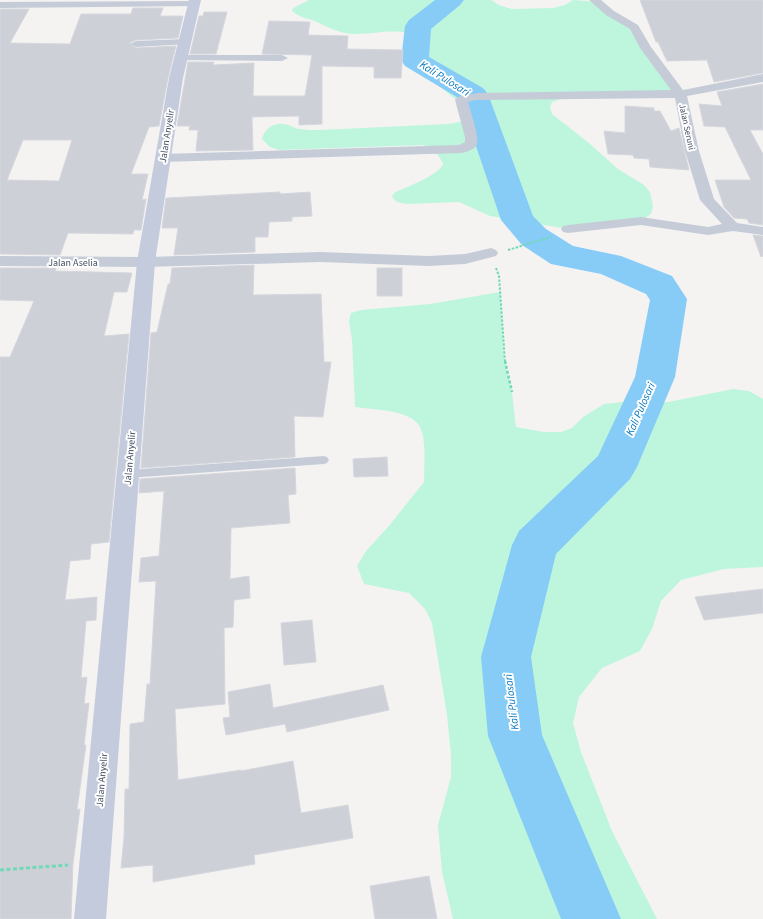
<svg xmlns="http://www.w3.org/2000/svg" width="763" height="919" viewBox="0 0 763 919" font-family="'Source Sans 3',sans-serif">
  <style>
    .green { fill: #bef6dd }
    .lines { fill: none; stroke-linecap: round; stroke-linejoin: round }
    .river { fill: #86ccf7; fill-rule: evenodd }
    .building { fill: #ced0d8; stroke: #d6d7de; fill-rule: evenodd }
    .path-far2 { stroke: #71d8b8; stroke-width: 2; stroke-dasharray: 2.5 1.5; stroke-linecap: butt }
    .path-far1 { stroke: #71d8b8; stroke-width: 2.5; stroke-dasharray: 3 2; stroke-linecap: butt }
    .path { stroke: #71d8b8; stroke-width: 3; stroke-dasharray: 4 2.5; stroke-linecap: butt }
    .lane { fill: #c5ccd8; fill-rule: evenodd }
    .street { fill: #c5ccd8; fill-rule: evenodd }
    .secondary { fill: #c3cbdd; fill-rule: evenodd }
    .labels { text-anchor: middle; stroke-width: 4; stroke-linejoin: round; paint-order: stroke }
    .far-street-label { font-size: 9px; fill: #475163; stroke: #fff }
    .street-label { font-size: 10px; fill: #475163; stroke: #fff }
    .water-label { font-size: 11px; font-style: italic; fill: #0074bd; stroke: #fff }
  </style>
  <rect width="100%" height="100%" fill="#f5f3f2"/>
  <path class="green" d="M 309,0 L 491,0 L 499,5 L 512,9 L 553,8 L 565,5 L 573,0 L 588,1 L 598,4 L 625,21 L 680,94 L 567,97 L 552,102 L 550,107 L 552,114 L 589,143 L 618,169 L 644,185 L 650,192 L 653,206 L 651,214 L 641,221 L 568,229 L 490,216 L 459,202 L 406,204 L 397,202 L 392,197 L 394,193 C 406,187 438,176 443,164 C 439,154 433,150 424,145 L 279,150 L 270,147 L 262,139 C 265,127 276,121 288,125 C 292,126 296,129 300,129 C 306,130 313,130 319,130 L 448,124 L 460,122 L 463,116 L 458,101 L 436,84 L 415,60 L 417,35 C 393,28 380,34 356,34 C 339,34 326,26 312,20 C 304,18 298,16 292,11 L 293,8 Z
    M 500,292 L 504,358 L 512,392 L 516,427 L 544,432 L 561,432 L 572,428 L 583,417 L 604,404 L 622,402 L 668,402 L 733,389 L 749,391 L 763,399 L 763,567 L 724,569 L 681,580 L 661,601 L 652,629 L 640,651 L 602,668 L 579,697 L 573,723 L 581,752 L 612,831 L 657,919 L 453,919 L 442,872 L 438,825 L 451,777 L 451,755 L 447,715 L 432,623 L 425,609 L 409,593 L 364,584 L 357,566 L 366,551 L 388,527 L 424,482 C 424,466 426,448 422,432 C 417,409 374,410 355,407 L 352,340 L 349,321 L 351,313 L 361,310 L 430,304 Z"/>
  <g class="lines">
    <path class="river" d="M 435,0 L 464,0 L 460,5 L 431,29 L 429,57 L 483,88 L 488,94 L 533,216 L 546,229 L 573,246 L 621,256 L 672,276 L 687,299 L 675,377 L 637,467 L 630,479 L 556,554 L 531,657 L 542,735 L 621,919 L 561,919 L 488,736 L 481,657 L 512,545 L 519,531 L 598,456 L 635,377 L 650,300 L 646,294 L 601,274 L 551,264 L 522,245 L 501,220 L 460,99 L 405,66 L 401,60 L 405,26 L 409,20 Z"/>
  </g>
  <path class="building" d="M 640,0 L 763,0 L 763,73 L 714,82 L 707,60 L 667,61 L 658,42 L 656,42 Z
    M 133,8 L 163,8 L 160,16 L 183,16 L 178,38 L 136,40 L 129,43 L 136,48 L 176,46 L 168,78 L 159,126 L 149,127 L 131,174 L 148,174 L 142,200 L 146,199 L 141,230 L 134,230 L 133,234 L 68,233 L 60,255 L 0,254 L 0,9 L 29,9 L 10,43 L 70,44 L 81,14 L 131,14 ZM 23,140 L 72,140 L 59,181 L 7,180 Z
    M 204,12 L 227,12 L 216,54 L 190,54 L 199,16 L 203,16 Z
    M 269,21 L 310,22 L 308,35 L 348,36 L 347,49 L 403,50 L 401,78 L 374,78 L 374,67 L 322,66 L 322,124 L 299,125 L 299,116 L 252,117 L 253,150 L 196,151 L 198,130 L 189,130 L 190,126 L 177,126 L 188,62 L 214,62 L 213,65 L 254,63 L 253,96 L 305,96 L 312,55 L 262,54 Z
    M 763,84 L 763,130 L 750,130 L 763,154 L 763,225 L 749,223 L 747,219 L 734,218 L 724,207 L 715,180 L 751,180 L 725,127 L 704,126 L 699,104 L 722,106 L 717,92 Z
    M 625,106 L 654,108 L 654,111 L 660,111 L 671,131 L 679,128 L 689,170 L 650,167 L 649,159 L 634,158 L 633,155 L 608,154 L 604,131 L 625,133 Z
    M 280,192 L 280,194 L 310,192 L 312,216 L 292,217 L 292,221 L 269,222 L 268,237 L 255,237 L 255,252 L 174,255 L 178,228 L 162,228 L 166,198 Z
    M 753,235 L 763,236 L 763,256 L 761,257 Z
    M 254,265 L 253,295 L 321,294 L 324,362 L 331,362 L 323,417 L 294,416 L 295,457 L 141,468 L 151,333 L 157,332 L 168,284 L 170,284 L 172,268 Z
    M 0,268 L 56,268 L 55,271 L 132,273 L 127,292 L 114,292 L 104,336 L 129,334 L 109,542 L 91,544 L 90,559 L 70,561 L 65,600 L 97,597 L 96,620 L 86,621 L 81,678 L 87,677 L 84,704 L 89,703 L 84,745 L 86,745 L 77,810 L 80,809 L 73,864 L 71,919 L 0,919 L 0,357 L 10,357 L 34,301 L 0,300 Z
    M 377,268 L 402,268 L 402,296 L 377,296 Z
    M 387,457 L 388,476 L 354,477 L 353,459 Z
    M 295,468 L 296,494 L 288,495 L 290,523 L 231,528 L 230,579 L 249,576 L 250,598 L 234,600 L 233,627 L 224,628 L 225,704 L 175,709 L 178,780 L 241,770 L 241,771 L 293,761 L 301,813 L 348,805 L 353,838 L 254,855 L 255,864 L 153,882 L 153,865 L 121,868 L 124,837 L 125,789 L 129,789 L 130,724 L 144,722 L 147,684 L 150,684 L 156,581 L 139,582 L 141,558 L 159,556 L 164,491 L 139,493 L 140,479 Z
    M 763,589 L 763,613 L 704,620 L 695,597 Z
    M 312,620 L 316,662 L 284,665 L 281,623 Z
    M 270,684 L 273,708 L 383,685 L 389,710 L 287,732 L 285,724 L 226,735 L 223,718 L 230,717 L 228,692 Z
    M 429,876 L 437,919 L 375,919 L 370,886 Z"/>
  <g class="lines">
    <path class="path-far2" d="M 508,250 L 551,237
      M 496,268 L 499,276 L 505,362"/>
    <path class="path-far1" d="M 505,361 L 512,392"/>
    <path class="path" d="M 0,870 L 68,865"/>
    <path class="lane" d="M 324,456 L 327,457 L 329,460 L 327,463 L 324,464 L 128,478 L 125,477 L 123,474 L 125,471 L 128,470 Z"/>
    <path class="street" d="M 589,0 L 601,0 L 614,11 L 638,25 L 651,47 L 683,90 L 763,74 L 763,82 L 687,96 L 699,151 L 714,199 L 737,223 L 763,227 L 763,235 L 733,231 L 708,235 L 641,225 L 568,233 L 563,232 L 561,229 L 563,226 L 568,225 L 641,217 L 708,227 L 722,224 L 700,200 L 685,151 L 675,98 L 475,100 L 468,102 C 470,110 481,140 476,146 C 473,150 466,152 462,153 L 162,162 L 157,161 L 155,158 L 157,155 L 162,154 L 459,145 L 465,142 L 465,137 L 455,100 L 457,97 L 479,93 L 671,90 L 640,48 L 630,29 L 606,15 Z
      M 194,1 L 198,2 L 199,4 L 198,6 L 0,8 L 0,2 Z
      M 185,39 L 191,42 L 189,44 L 136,47 L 130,44 L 136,41 Z
      M 181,55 L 282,55 L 288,58 L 282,61 L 177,60 L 175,58 Z
      M 491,248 L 496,250 L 498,253 L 496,256 L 465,264 L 429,266 L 320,262 L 146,267 L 0,266 L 0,256 L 146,257 L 320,252 L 429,256 L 465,254 Z"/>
    <path class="secondary" d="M 189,0 L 201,0 L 183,78 L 155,262 L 106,919 L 74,919 L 137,262 L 169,78 Z"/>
  </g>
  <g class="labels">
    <g class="far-street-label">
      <text transform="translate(687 127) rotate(78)" y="3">Jalan Seruni</text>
    </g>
    <g class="street-label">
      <text transform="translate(166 136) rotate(-81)" y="4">Jalan Anyelir</text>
      <text x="73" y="266">Jalan Aselia</text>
      <text transform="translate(129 458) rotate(-85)" y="4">Jalan Anyelir</text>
      <text transform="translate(101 780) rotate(-85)" y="4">Jalan Anyelir</text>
    </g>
    <g class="water-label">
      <text transform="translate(445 78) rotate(32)" y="4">Kali Pulosari</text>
      <text transform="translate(640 409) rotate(-66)" y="4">Kali Pulosari</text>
      <text transform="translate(511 702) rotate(-97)" y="4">Kali Pulosari</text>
    </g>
  </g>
</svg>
